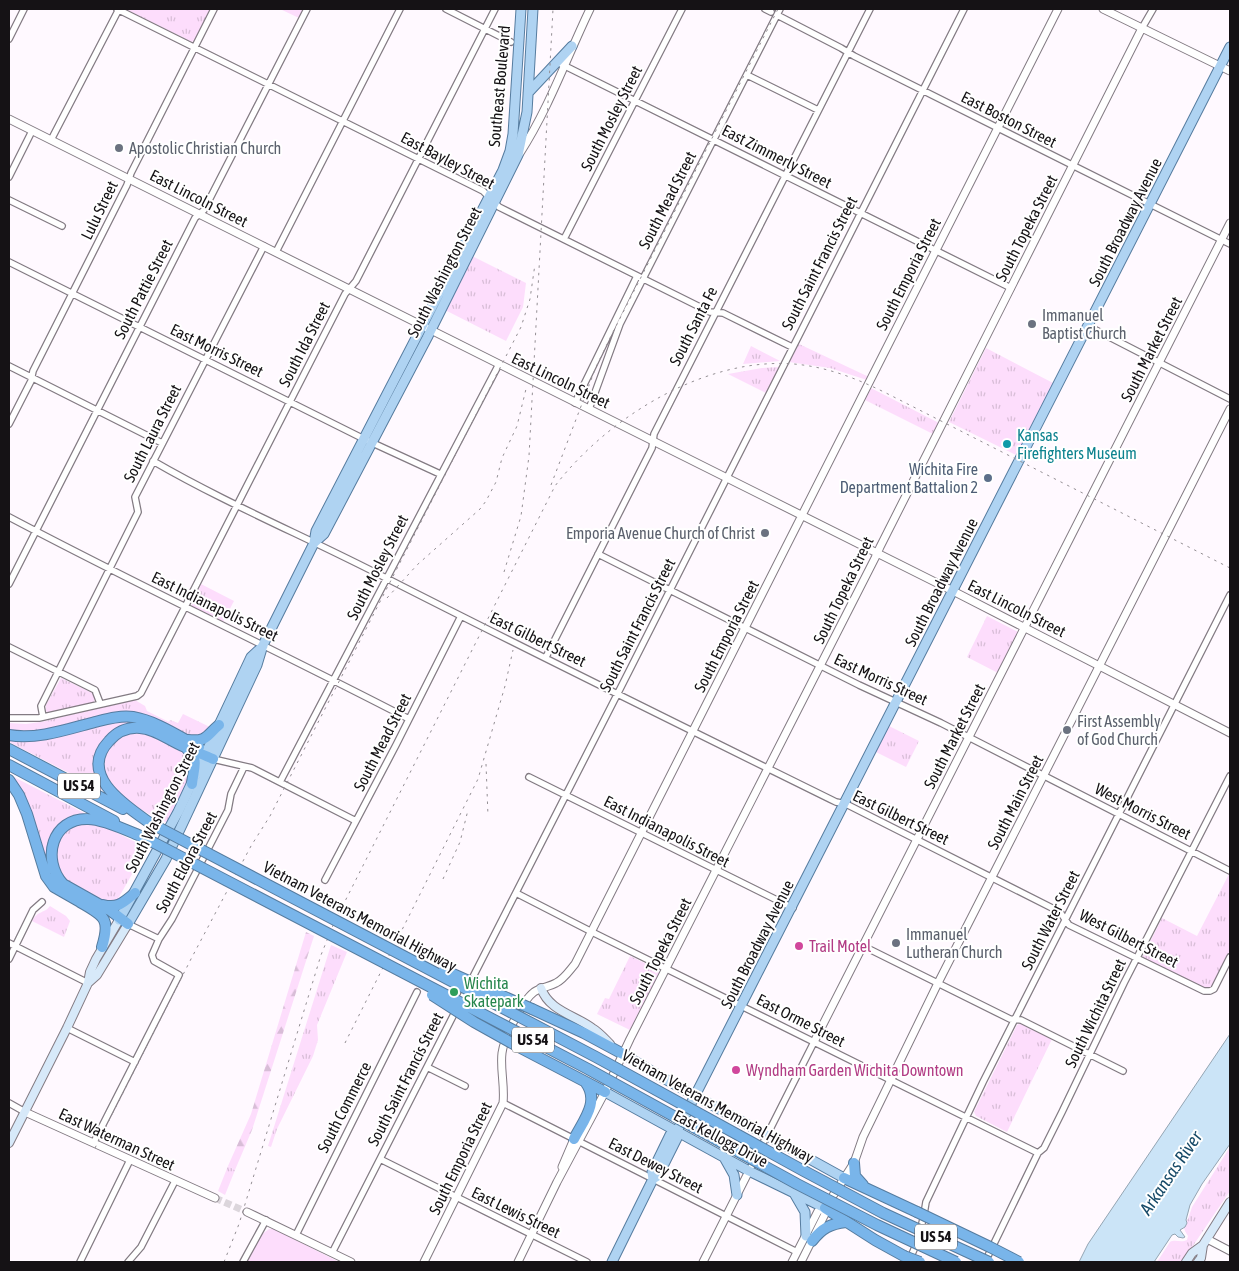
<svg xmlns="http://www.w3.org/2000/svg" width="1239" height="1271" viewBox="0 0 1239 1271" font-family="'Asap Condensed',sans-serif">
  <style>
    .grass { fill: url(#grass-tufts) }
    .forest { fill: url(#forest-firs) }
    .garden { fill: url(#garden-dots) }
    .pitch { fill: #fdddfc }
    .water { fill: #cbe4f7; stroke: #94a5b3 }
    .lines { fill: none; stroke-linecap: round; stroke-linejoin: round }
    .tertiary-tunnel { stroke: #dcd6dc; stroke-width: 7; stroke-dasharray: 7 3.5; stroke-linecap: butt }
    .minor-casing { stroke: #837b83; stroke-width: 8 }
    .tertiary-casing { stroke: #837b83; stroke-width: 9 }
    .secondary-casing { stroke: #837b83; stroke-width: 10 }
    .primary-casing { stroke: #567c9f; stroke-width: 11 }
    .motorway-casing { stroke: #567c9f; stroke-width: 12 }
    .minor { stroke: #fff; stroke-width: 5.5 }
    .tertiary { stroke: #fff; stroke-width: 7 }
    .secondary { stroke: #d7e9f9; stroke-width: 8 }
    .primary { stroke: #afd3f2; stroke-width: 9 }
    .motorway { stroke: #79b5ea; stroke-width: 10 }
    .rail { stroke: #948f94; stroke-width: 1; stroke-dasharray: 2.5 5; stroke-linecap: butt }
    .motorway-bridge-casing { stroke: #567c9f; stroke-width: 12; stroke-linecap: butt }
    .motorway-bridge { stroke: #79b5ea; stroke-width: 10 }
    .worship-dot { fill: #6b7280; stroke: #fff; stroke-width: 2 }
    .culture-dot { fill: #0f9aa8; stroke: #fff; stroke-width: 2 }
    .service-dot { fill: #5c6f8a; stroke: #fff; stroke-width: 2 }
    .hotel-dot { fill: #d1479c; stroke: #fff; stroke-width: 2 }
    .leisure-dot { fill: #2e9e5b; stroke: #fff; stroke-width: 2 }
    .labels { text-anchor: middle; stroke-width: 4; stroke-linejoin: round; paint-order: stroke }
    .shield { fill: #fff; stroke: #5b595b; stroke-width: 1 }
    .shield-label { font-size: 15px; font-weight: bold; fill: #151215 }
    .street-label { font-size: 16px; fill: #151215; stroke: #fff }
    .worship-label { font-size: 16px; fill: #5b616d; stroke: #fff; text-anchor: start }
    .culture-label { font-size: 16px; fill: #0d838f; stroke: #fff; text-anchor: start }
    .service-label { font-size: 16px; fill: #4e5e75; stroke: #fff; text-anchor: end }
    .hotel-label { font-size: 16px; fill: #b23c85; stroke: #fff; text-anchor: start }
    .leisure-label { font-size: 16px; fill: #27864d; stroke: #fff; text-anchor: start }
    .water-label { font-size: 18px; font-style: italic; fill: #184b69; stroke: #fff }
  </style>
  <defs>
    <pattern id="grass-tufts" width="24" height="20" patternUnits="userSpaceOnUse" patternTransform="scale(1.25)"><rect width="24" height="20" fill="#fdddfc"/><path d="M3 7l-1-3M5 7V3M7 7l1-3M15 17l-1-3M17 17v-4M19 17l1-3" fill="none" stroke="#d8bdd7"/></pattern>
    <pattern id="forest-firs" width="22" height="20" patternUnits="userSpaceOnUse" patternTransform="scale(1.25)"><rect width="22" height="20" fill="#fdddfc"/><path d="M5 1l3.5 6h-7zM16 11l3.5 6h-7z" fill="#d8bdd7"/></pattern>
    <pattern id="garden-dots" width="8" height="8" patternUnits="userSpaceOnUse" patternTransform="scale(1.25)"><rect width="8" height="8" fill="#fdddfc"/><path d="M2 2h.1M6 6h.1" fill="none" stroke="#d8bdd7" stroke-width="1.8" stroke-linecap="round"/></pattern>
  </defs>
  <rect width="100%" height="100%" fill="#fff9ff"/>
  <path class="grass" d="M 125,9 L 211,9 L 195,40 L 192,42 Z
    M 280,9 L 303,9 L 299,18 Z
    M 472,256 L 526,283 L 523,307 L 506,341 L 445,310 Z
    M 799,344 L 869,377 L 867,380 L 830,368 L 789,362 Z
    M 751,346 L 780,361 L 743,364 Z
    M 986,348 L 1053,383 L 1016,455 L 949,422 Z
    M 779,367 L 766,393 L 728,374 L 762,368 Z
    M 871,388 L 939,423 L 933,434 L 865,400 Z
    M 201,584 L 234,601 L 223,622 L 192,607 L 192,603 Z
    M 987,616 L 1018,632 L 998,673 L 967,657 Z
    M 61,678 L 92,693 L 95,695 L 96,698 L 93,703 L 49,713 L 46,711 L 46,705 Z
    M 135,700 L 145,706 L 147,711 L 169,722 L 170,720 L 178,723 L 183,714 L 212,728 L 197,739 L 146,717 L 53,730 L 9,733 L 9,723 L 26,724 L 41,722 Z
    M 118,720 L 143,722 L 101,750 L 106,790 L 104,791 L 9,742 L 9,738 Z
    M 889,726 L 919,741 L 906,767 L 876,752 Z
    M 145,732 L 190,755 L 191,774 L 167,823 L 162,820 L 164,812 L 162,804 L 158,802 L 151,815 L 126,802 L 111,788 L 102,768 L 106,751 L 122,735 Z
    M 10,775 L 88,815 L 58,831 L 54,884 Z
    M 84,821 L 102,825 L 147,848 L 115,904 L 110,905 L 68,885 L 54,861 C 58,839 60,829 84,821 Z
    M 1229,874 L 1230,875 L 1230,950 L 1212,986 L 1207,989 L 1205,988 L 1145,960 L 1143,956 L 1162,918 L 1197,936 Z
    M 50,906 L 66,916 L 70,921 L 64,937 L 32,921 C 38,910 44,914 50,906 Z
    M 331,945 L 347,952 L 317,1025 L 318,1040 L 313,1056 L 277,1129 L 271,1147 L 268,1146 Z
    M 630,956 L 657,969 L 659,973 L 630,1030 L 597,1014 L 605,998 L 609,999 Z
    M 1022,1023 L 1052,1039 L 1007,1132 L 976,1116 L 974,1112 L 1017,1025 Z
    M 1230,1147 L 1230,1191 L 1182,1262 L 1157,1262 L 1170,1242 C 1175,1239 1181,1243 1187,1240 L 1188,1236 C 1184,1230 1181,1224 1188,1219 L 1192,1207 Z
    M 228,1166 L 235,1170 L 225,1195 L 218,1191 Z"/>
  <path class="forest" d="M 306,932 L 314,936 L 252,1130 L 235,1170 L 228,1166 L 251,1114 Z"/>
  <path class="garden" d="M 1117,958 L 1128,963 L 1123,973 L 1113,968 Z"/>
  <path class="pitch" d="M 269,1229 L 274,1229 L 339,1262 L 246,1262 L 261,1235 Z"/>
  <path class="water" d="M 1230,1034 L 1230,1144 L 1202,1184 L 1190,1205 L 1186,1220 L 1187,1223 L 1185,1227 L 1180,1230 L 1185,1237 L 1183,1238 L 1178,1237 L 1175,1234 L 1172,1235 L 1154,1262 L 1079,1262 L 1088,1244 Z"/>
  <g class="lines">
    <path class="tertiary-tunnel" d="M 215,1198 L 247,1212"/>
    <defs>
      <path id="minor" d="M 117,9 L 483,191 L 499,207 L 710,312 L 723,313 L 792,347
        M 446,9 L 511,42
        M 765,9 L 771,12
        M 777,15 L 841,48 L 854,56 L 1230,244
        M 1142,28 L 1153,9
        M 9,39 L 24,9
        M 561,64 L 1011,288
        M 747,75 L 818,110
        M 51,140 L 119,9
        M 9,177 L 32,131
        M 9,200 L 62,226
        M 564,239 L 682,9
        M 276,252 L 400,9
        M 9,262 L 364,439 L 440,474
        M 1088,326 L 1230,399
        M 9,366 L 162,443
        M 575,403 L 637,276
        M 589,409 L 620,324 L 780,9
        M 9,424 L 31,381 L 33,371 L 127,185 L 131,173 L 214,9
        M 153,461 C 229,505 309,538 386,578 C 535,654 686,728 836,802 L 846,804 L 1060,912 L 1069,925 L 1204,991 L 1210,991 L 1214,989 L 1230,957
        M 9,517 C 141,587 276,650 409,719
        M 598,554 L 859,685 L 941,723 L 1230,871
        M 9,584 L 195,218 L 204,210 L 307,9
        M 9,647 L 95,690 L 100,703
        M 546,657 L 652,448 L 654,434 L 870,9
        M 43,717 L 41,706 L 138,512 L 135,497 L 264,246
        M 9,718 L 39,718 L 137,696 L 141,693 L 345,294 L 356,281 L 495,9
        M 213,759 L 252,768 L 356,821
        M 529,777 L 793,908
        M 280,782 L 499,364
        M 325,880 L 396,745 L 461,616
        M 516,893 L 592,932 L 1038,1153
        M 128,924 L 159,939
        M 9,943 L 88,983
        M 863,946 L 1010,1019 L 1021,1020 L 1123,1071
        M 9,959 L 33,910 L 42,902
        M 67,1028 L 135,1062
        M 427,1067 L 465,1086
        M 9,1103 L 25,1112
        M 503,1103 L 797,1252
        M 94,1142 L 179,975 L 154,961 L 152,955 L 159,939 L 172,919 L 228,810 L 231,794 L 244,767
        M 380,1159 L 587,1262
        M 749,1171 L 814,1042
        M 296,1235 L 417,992
        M 332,1253 L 621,687 L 964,9
        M 909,1260 C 919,1242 923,1222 926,1202 L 983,1082 L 1230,595
        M 80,1262 L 130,1160
        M 128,1262 L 141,1247 L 175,1181
        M 243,1262 L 266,1220
        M 985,1262 L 1038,1153 L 1044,1148 L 1062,1112 L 1124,983 L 1230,776"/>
      <path id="tertiary" d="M 1103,9 L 1230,71
        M 9,119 L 953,591 L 1230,733
        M 520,153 C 549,108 567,57 590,9
        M 814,1042 L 1230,223
        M 25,1112 L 215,1198
        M 562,1167 L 574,1139
        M 247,1212 L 351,1262
        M 1207,1239 L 1230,1251
        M 424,1262 L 503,1103 C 505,1086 500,1069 502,1053 C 504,1038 522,1001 534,992 C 541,987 549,987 556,983 C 564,979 569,971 575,964 L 1058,9
        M 518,1262 L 557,1182 L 605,1092 L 630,1039 L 875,558 L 880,547 L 1142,28
        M 703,1262 L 749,1171
        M 792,1262 L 818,1211 L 825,1208
        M 801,1262 L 825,1214 L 825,1208 L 854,1163 L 863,1137 L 938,983 L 1230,409"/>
      <path id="secondary" d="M 88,983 L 97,975 L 128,924
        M 541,988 C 549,1011 575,1015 592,1028 C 599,1032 604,1038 610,1044
        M 9,1143 L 67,1028 L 88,983 L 90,972 L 96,959 L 119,920
        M 1186,1262 L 1192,1253 L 1203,1245 L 1230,1202
        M 1198,1262 L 1201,1258 L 1203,1245"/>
      <path id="primary" d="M 528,93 L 572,46
        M 314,543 L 324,534 L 427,338 L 518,155 L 527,112 L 533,9
        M 119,920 L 178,812 L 251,657 L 263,646
        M 128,924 L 166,859 L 257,665 L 263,645 L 314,543 L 316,531 L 503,170 L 510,151 L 513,134 L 521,9
        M 623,1054 L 663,1078 L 844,1178
        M 605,1092 L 749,1171 L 825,1208
        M 725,1159 L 734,1175 L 737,1195
        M 653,1179 L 652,1172 L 670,1135 L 677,1131
        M 794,1193 L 805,1212 L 806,1236
        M 612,1262 L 653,1179 L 658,1176 L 677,1138 L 677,1131 L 1230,47"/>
      <path id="motorway" d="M 9,735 C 37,740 68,729 95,722 C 107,719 121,715 133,717 C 156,721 178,736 199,747
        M 188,740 C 207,742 206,736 219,725
        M 9,749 L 123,809
        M 187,749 C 200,759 193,770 192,784
        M 9,765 L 114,821
        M 9,780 L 19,795 L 27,814 L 46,876 L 54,887 L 82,903
        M 150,823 C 126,806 77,775 109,741 C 117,732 128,727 140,728 C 156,729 170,741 185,747 C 194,751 204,755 213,759
        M 80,902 C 104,916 111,918 102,947
        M 103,905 C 118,909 124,902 135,893
        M 128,924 L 111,911 L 63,884 C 41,859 52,818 88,819 C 104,819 128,831 143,837
        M 532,1009 L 584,1033 L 623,1054
        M 517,1046 L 605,1092
        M 574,1139 C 583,1121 600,1102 586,1083
        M 854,1163 L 855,1176 L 863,1185
        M 844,1178 L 917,1212
        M 825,1208 L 875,1240 L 904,1256
        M 812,1241 C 822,1228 830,1224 846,1222"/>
    </defs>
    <use href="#minor" class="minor-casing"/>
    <use href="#tertiary" class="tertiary-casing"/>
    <use href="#secondary" class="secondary-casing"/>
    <use href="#primary" class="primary-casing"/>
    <use href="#motorway" class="motorway-casing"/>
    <use href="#minor" class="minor"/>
    <use href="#tertiary" class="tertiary"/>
    <use href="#secondary" class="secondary"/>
    <use href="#primary" class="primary"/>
    <use href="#motorway" class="motorway"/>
    <path class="rail" d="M 551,485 L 596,367 L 611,336 L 778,9
      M 504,572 L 521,516 L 529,456 L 553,9
      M 387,598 L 417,565 L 480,509 L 486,501 L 496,482 L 502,458 L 517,426 L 526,389
      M 486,764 L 488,816
      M 443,879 L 460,842 L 468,810
      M 345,1043 L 478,779 L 505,686 L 513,650
      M 95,1148 L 191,959 L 251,846 L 270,816 L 521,327 L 530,299 L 535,264
      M 224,1262 L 239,1224 L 321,955 L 334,923 L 555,486 C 608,417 705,357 794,364 C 828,367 858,379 888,394 L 1230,568"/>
    <defs>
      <path id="motorway-bridge" d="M 150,823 L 596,1057 L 804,1171 L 883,1213 L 989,1262
        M 143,837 L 588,1069 L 797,1184 L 877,1225 L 956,1262
        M 444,970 L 532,1009
        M 432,995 L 474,1022 L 517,1046
        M 917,1212 L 990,1247 L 1019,1262
        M 904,1256 L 920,1262"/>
    </defs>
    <use href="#motorway-bridge" class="motorway-bridge-casing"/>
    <use href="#motorway-bridge" class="motorway-bridge"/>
  </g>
  <g class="worship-dot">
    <circle cx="119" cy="148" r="5"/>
    <circle cx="1032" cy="324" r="5"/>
    <circle cx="765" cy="533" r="5"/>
    <circle cx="1067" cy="730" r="5"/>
    <circle cx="896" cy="943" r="5"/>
  </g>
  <circle class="culture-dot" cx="1007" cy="444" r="5"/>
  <circle class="service-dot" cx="988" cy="478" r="5"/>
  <g class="hotel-dot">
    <circle cx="799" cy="946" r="5"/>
    <circle cx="736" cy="1070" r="5"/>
  </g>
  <circle class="leisure-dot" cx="454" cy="992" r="5"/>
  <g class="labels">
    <g class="shield">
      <rect x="58" y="773.5" width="42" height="25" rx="4"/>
      <rect x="512" y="1027.5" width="42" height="25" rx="4"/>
      <rect x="915" y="1224.5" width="42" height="25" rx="4"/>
    </g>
    <g class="shield-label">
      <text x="79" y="791">US 54</text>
      <text x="533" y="1045">US 54</text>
      <text x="936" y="1242">US 54</text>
    </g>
    <g class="street-label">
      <text transform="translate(499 86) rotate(-85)" y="6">Southeast Boulevard</text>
      <text transform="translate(611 118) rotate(-63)" y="6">South Mosley Street</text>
      <text transform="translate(1009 119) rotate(27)" y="6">East Boston Street</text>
      <text transform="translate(777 156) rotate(27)" y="6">East Zimmerly Street</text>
      <text transform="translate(448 160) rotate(28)" y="6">East Bayley Street</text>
      <text transform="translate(199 198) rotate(27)" y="6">East Lincoln Street</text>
      <text transform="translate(667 200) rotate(-63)" y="6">South Mead Street</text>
      <text transform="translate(99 210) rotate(-64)" y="6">Lulu Street</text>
      <text transform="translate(1125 222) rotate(-63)" y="6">South Broadway Avenue</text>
      <text transform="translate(1026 228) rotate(-63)" y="6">South Topeka Street</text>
      <text transform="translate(819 263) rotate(-63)" y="6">South Saint Francis Street</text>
      <text transform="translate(444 272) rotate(-63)" y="6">South Washington Street</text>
      <text transform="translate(908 274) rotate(-63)" y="6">South Emporia Street</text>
      <text transform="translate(143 289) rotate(-63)" y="6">South Pattie Street</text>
      <text transform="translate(693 326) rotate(-63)" y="6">South Santa Fe</text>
      <text transform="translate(304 344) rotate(-63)" y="6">South Ida Street</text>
      <text transform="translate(1151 349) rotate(-63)" y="6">South Market Street</text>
      <text transform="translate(217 350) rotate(26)" y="6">East Morris Street</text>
      <text transform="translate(561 380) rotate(26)" y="6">East Lincoln Street</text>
      <text transform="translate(152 433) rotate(-63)" y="6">South Laura Street</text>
      <text transform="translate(377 567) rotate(-63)" y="6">South Mosley Street</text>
      <text transform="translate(941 582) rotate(-63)" y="6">South Broadway Avenue</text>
      <text transform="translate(843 590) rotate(-64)" y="6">South Topeka Street</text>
      <text transform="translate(215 606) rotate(26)" y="6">East Indianapolis Street</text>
      <text transform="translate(1017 608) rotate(27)" y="6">East Lincoln Street</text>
      <text transform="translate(637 625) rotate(-63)" y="6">South Saint Francis Street</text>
      <text transform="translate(726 636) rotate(-63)" y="6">South Emporia Street</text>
      <text transform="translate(538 639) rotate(26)" y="6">East Gilbert Street</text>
      <text transform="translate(881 679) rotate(25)" y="6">East Morris Street</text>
      <text transform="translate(954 736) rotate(-63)" y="6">South Market Street</text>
      <text transform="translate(382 742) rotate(-63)" y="6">South Mead Street</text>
      <text transform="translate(1015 802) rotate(-63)" y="6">South Main Street</text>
      <text transform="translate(162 807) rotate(-63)" y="6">South Washington Street</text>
      <text transform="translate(1143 811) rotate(27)" y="6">West Morris Street</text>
      <text transform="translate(901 817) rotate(26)" y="6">East Gilbert Street</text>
      <text transform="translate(667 831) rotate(27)" y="6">East Indianapolis Street</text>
      <text transform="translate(186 862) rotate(-62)" y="6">South Eldora Street</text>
      <text transform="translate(360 916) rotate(28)" y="6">Vietnam Veterans Memorial Highway</text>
      <text transform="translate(1050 920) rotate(-63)" y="6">South Water Street</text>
      <text transform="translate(1129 938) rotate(27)" y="6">West Gilbert Street</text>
      <text transform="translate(757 944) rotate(-63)" y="6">South Broadway Avenue</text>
      <text transform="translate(660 951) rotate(-63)" y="6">South Topeka Street</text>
      <text transform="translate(1095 1013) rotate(-64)" y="6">South Wichita Street</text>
      <text transform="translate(801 1020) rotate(27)" y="6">East Orme Street</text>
      <text transform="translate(405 1079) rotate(-63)" y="6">South Saint Francis Street</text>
      <text transform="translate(718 1106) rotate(29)" y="6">Vietnam Veterans Memorial Highway</text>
      <text transform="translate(344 1107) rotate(-63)" y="6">South Commerce</text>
      <text transform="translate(721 1138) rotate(28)" y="6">East Kellogg Drive</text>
      <text transform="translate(117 1139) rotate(25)" y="6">East Waterman Street</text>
      <text transform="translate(460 1158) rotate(-64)" y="6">South Emporia Street</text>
      <text transform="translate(656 1165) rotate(27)" y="6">East Dewey Street</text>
      <text transform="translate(516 1212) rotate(26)" y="6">East Lewis Street</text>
    </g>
    <g class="worship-label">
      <text x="129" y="154">Apostolic Christian Church</text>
      <text x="1042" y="321">Immanuel<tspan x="1042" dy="18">Baptist Church</tspan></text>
      <text x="755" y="539" text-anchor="end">Emporia Avenue Church of Christ</text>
      <text x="1077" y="727">First Assembly<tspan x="1077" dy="18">of God Church</tspan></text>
      <text x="906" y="940">Immanuel<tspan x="906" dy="18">Lutheran Church</tspan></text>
    </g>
    <g class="culture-label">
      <text x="1017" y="441">Kansas<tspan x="1017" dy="18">Firefighters Museum</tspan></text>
    </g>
    <g class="service-label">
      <text x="978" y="475">Wichita Fire<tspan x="978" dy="18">Department Battalion 2</tspan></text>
    </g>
    <g class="hotel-label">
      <text x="809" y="952">Trail Motel</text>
      <text x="746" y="1076">Wyndham Garden Wichita Downtown</text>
    </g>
    <g class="leisure-label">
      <text x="464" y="989">Wichita<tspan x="464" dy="18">Skatepark</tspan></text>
    </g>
    <g class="water-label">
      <text transform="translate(1171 1173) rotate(-56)" y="6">Arkansas River</text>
    </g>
  </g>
  <rect width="1239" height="1271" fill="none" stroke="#151215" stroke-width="20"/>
</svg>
